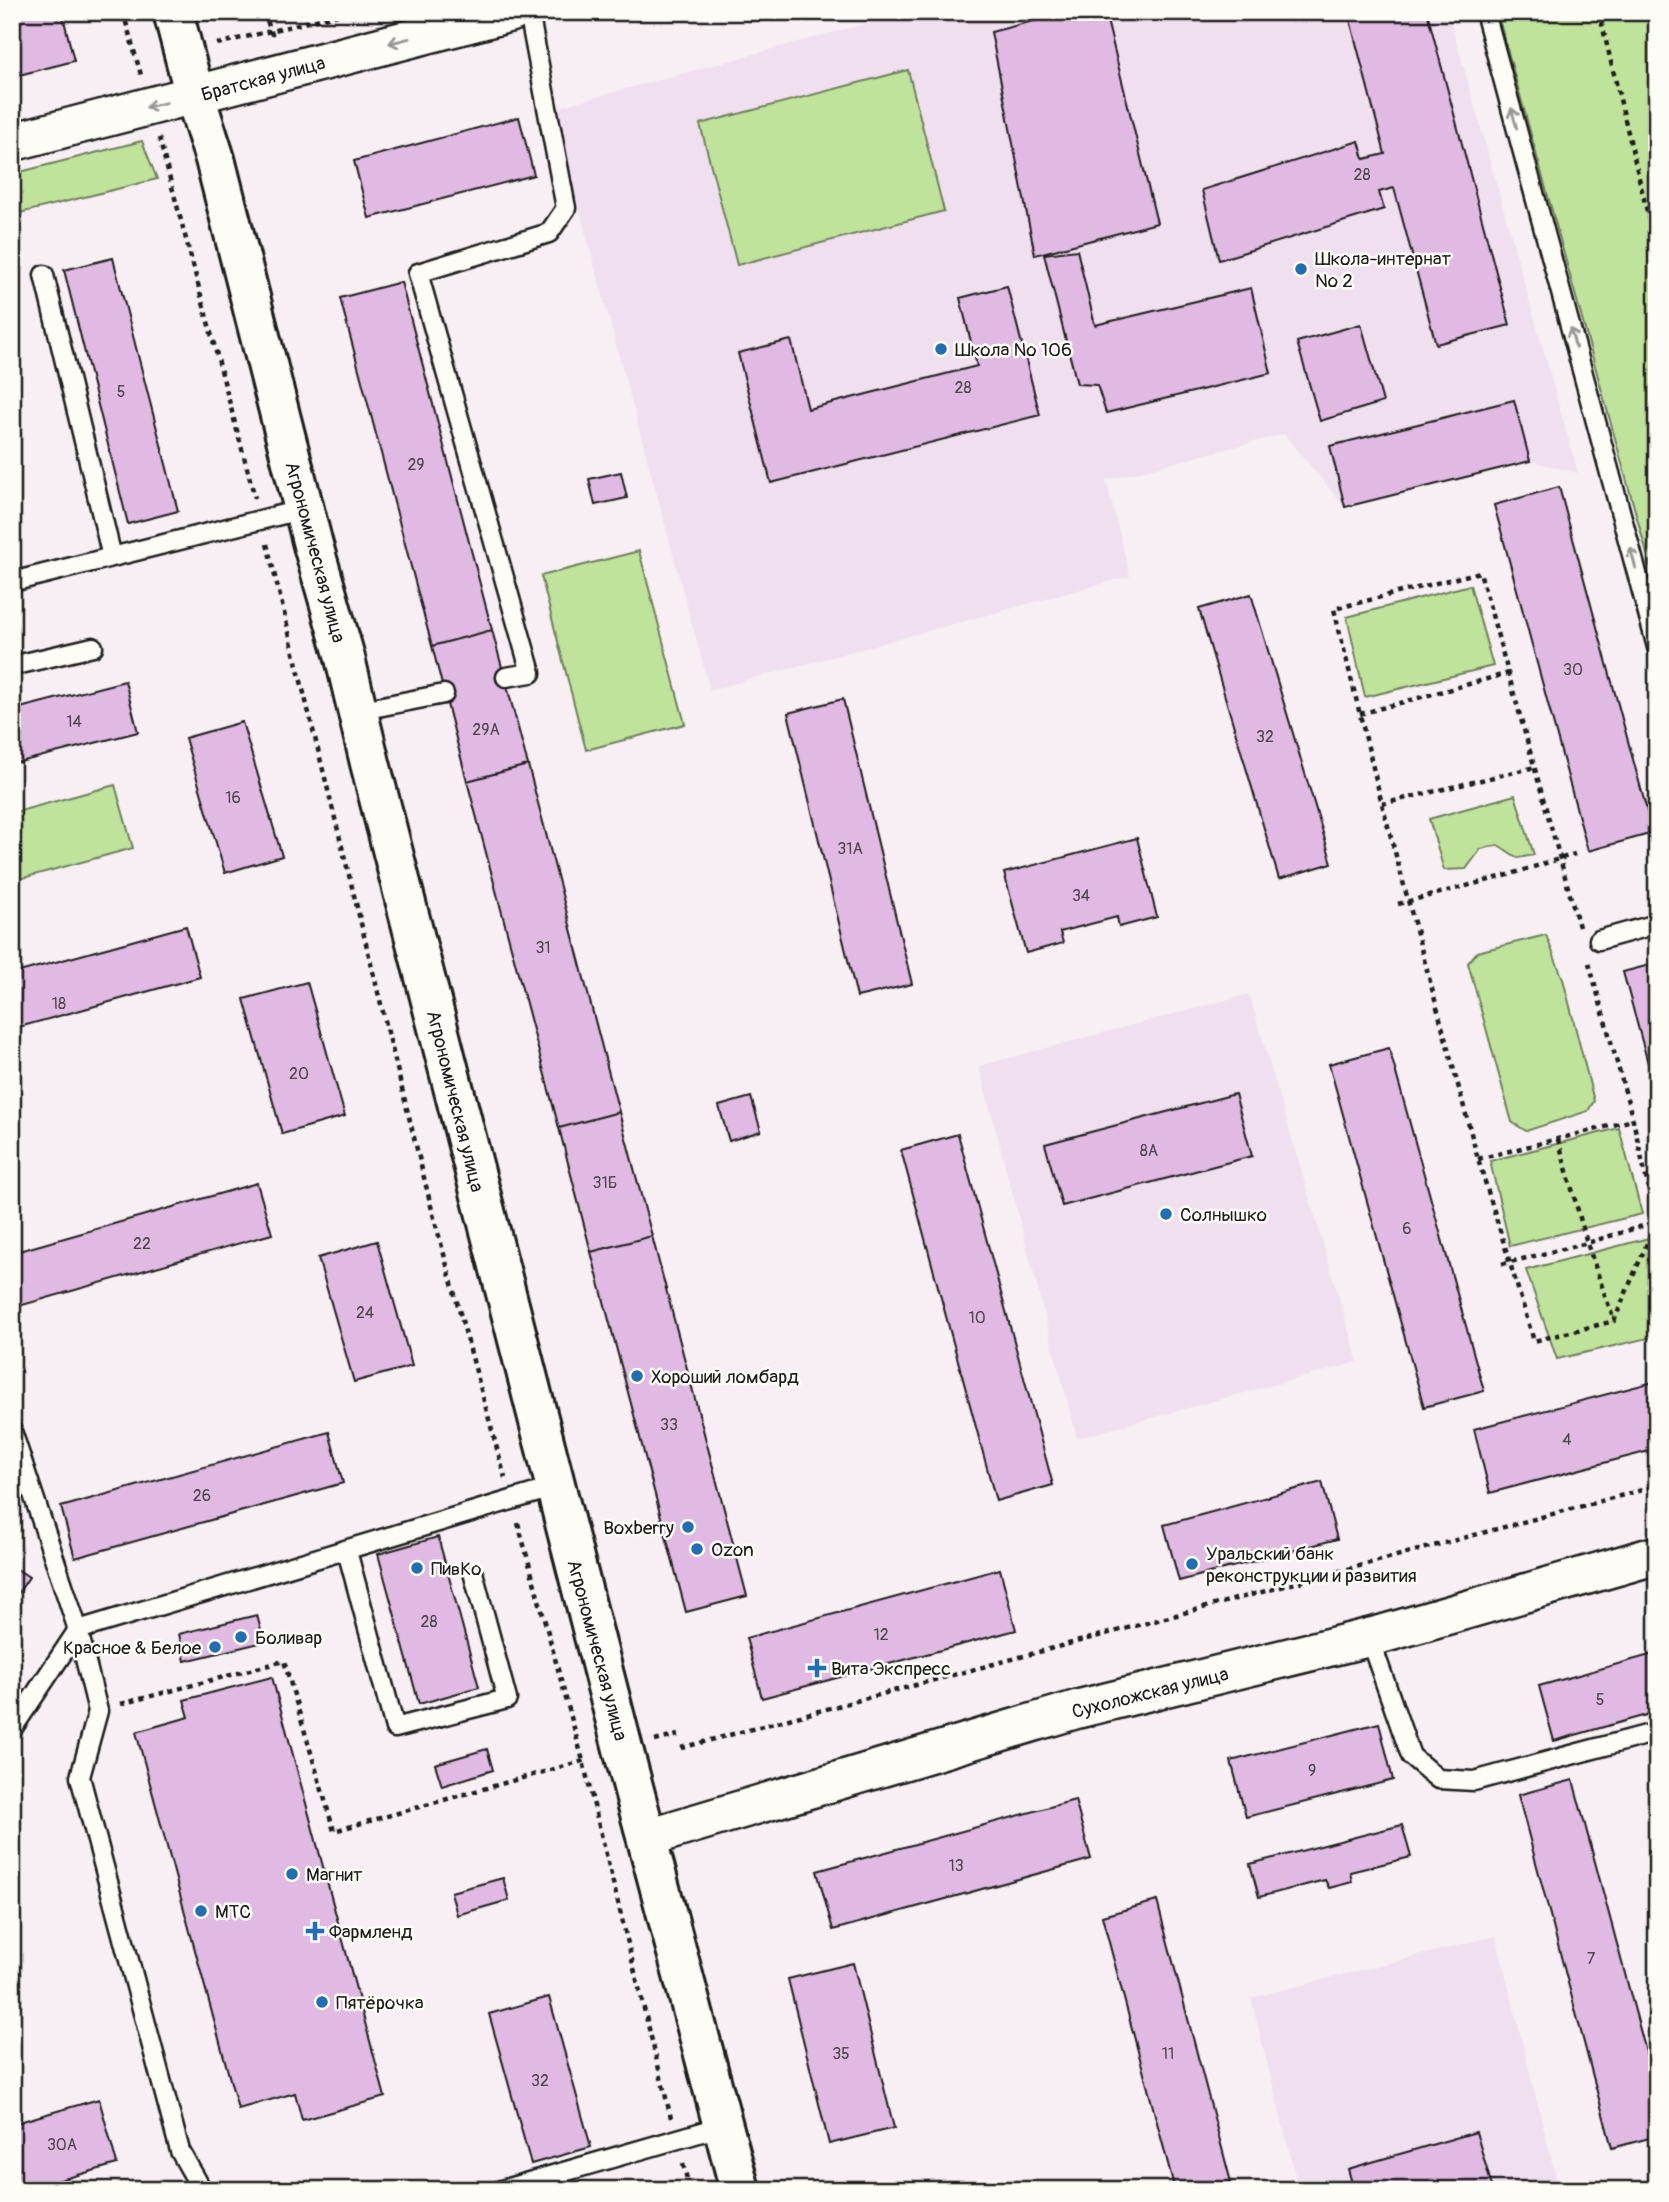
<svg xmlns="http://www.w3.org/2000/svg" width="1669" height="2202" viewBox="0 0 1669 2202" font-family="Pangolin,sans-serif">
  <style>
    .built { fill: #f0dfee }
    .green { fill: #c0e39c; stroke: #6e805c; stroke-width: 2 }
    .building { fill: #e0bae3; stroke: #1c1c1c; stroke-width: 2 }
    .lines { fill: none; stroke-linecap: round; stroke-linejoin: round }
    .lane-casing { stroke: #1c1c1c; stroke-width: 23 }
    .street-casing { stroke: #1c1c1c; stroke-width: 42 }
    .secondary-casing { stroke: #1c1c1c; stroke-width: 44 }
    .path { stroke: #1c1c1c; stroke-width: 4.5; stroke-dasharray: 5 5; stroke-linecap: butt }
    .lane { stroke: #fdfcf7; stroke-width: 18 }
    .street { stroke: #fdfcf7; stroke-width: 37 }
    .secondary { stroke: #fdfcf7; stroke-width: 38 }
    .oneway { stroke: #989794 }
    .poi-dot { fill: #1f6fb2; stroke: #fdfcf7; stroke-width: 2.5 }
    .labels { text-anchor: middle; stroke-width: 5; stroke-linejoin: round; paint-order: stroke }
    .number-label { font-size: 16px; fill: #4d444e }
    .street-label { font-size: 19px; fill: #1c1c1c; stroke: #fdfcf7 }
    .poi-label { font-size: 19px; fill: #1c1c1c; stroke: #fdfcf7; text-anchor: start }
  </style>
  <rect width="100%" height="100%" fill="#f7eff3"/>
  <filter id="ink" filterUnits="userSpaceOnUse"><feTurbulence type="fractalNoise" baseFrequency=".0143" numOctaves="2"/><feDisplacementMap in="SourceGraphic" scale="14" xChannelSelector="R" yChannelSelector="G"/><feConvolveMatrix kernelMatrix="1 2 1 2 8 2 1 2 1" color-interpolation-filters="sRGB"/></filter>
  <g filter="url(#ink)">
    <path class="built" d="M 909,12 L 1448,12 L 1578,473 L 1530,461 L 1345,507 L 1284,434 L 1106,480 L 1130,576 L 710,690 L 552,109 Z
      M 1249,994 L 1358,1362 L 1077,1438 L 979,1066 Z
      M 1496,1936 L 1559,2190 L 1299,2190 L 1251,1998 Z"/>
    <path class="green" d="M 1497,12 L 1657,12 L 1657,590 Z
      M 908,70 L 944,211 L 737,265 L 700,124 Z
      M 142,141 L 157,179 L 12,215 L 12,174 Z
      M 639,551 L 685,724 L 586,750 L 541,576 Z
      M 1470,585 L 1493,666 L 1365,697 L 1347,617 Z
      M 115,785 L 133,848 L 12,881 L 12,813 Z
      M 1515,795 L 1534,855 L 1518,858 L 1498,845 L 1481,849 L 1466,869 L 1444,870 L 1429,819 Z
      M 1546,935 L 1563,979 L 1594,1101 L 1588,1111 L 1526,1131 L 1512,1122 L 1468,963 L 1477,952 Z
      M 1619,1128 L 1642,1214 L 1510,1246 L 1490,1161 Z
      M 1649,1238 L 1657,1265 L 1657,1336 L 1557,1359 L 1526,1270 Z"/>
    <path class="building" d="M 12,12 L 62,12 L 74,61 L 19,75 L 12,48 Z
      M 1068,12 L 1105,12 L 1157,223 L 1035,255 L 991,32 Z
      M 1348,12 L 1427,12 L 1510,325 L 1436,344 L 1394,188 L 1379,192 L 1384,209 L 1219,260 L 1202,190 L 1359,141 L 1364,159 L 1385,154 Z
      M 519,117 L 534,175 L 369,218 L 354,161 Z
      M 1077,250 L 1095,325 L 1251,288 L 1271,373 L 1106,413 L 1097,385 L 1077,384 L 1044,254 Z
      M 113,258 L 178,511 L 128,524 L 64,270 Z
      M 401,282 L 492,630 L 432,646 L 340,298 Z
      M 1007,286 L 1040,415 L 771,483 L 738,353 L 791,340 L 808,409 L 977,366 L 960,298 Z
      M 1361,324 L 1383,402 L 1320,421 L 1297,342 Z
      M 1514,400 L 1530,461 L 1345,507 L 1330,446 Z
      M 621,472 L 627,498 L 595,505 L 589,479 Z
      M 1559,487 L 1653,833 L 1588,851 L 1494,505 Z
      M 1251,594 L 1332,863 L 1279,879 L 1199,609 Z
      M 492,630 L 528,765 L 467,781 L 432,646 Z
      M 125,681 L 138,732 L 12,764 L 12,710 Z
      M 843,699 L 912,984 L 857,997 L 788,713 Z
      M 242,722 L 282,856 L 225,873 L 185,738 Z
      M 528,765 L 619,1112 L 559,1128 L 467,781 Z
      M 1137,838 L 1157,917 L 1119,927 L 1117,917 L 1060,932 L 1063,943 L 1026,953 L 1004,873 Z
      M 186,926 L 200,977 L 12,1029 L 12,974 Z
      M 1657,963 L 1657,1096 L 1623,972 Z
      M 307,982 L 345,1116 L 282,1134 L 244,999 Z
      M 1389,1048 L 1484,1391 L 1424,1407 L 1329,1064 Z
      M 1235,1094 L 1252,1156 L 1062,1206 L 1045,1144 Z
      M 751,1097 L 761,1131 L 729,1141 L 719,1106 Z
      M 619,1112 L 652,1236 L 591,1252 L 559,1128 Z
      M 958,1134 L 1053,1485 L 996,1501 L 901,1150 Z
      M 257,1183 L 272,1234 L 12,1308 L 12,1253 Z
      M 652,1236 L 747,1596 L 686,1612 L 591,1252 Z
      M 377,1241 L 412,1366 L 354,1382 L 318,1258 Z
      M 1657,1381 L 1657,1449 L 1490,1493 L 1474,1429 Z
      M 329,1432 L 343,1483 L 75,1558 L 61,1507 Z
      M 1322,1482 L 1337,1539 L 1179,1581 L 1164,1525 Z
      M 438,1537 L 479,1687 L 419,1704 L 378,1554 Z
      M 12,1566 L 29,1577 L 12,1602 Z
      M 1000,1569 L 1016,1630 L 762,1698 L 746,1638 Z
      M 257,1615 L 264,1642 L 185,1661 L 179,1634 Z
      M 1657,1653 L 1657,1712 L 1554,1741 L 1539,1686 Z
      M 272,1677 L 385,2097 L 302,2120 L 295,2093 L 238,2109 L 136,1732 L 189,1717 L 184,1700 Z
      M 1379,1723 L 1393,1780 L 1246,1817 L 1231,1761 Z
      M 487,1749 L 493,1770 L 442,1786 L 435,1764 Z
      M 1573,1780 L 1657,2093 L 1657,2136 L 1612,2148 L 1518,1795 Z
      M 1075,1800 L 1091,1859 L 833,1930 L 817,1871 Z
      M 1402,1825 L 1411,1857 L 1350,1872 L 1352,1882 L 1329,1888 L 1325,1880 L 1259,1897 L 1250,1864 Z
      M 503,1878 L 509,1900 L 457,1915 L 451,1892 Z
      M 1157,1901 L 1233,2190 L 1175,2190 L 1102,1916 Z
      M 853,1963 L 894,2128 L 829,2144 L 788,1979 Z
      M 549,1997 L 591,2147 L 531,2164 L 489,2014 Z
      M 99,2099 L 117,2164 L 25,2190 L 12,2190 L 12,2124 Z
      M 1476,2132 L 1493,2190 L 1354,2190 L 1348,2169 Z
      M 908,2182 L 910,2190 L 877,2190 Z"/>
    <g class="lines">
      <defs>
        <path id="lane" d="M 1485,12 L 1657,647
          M 44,275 L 112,557
          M 12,582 L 304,509
          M 12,666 L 93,647
          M 506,677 L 531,673 L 418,273 L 549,233 L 566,208 L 529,12
          M 357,711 L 444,694
          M 1599,940 L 1657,924
          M 12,1431 L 78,1630 L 12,1729
          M 347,1551 L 395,1728 L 507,1699 L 474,1576
          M 1369,1637 L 1411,1756 L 1438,1779 L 1474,1781 L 1657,1732
          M 202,2190 L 180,2151 L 80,1777 L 98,1711 L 78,1630 L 555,1487
          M 501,2190 L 723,2126"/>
        <path id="street" d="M 12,142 L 513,12
          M 646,1838 L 1078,1709 L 1379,1635 L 1657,1555"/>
        <path id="secondary" d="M 173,12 L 195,96 L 215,159 L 313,545 L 344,654 L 370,763 L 623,1749 L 740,2190"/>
      </defs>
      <use href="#lane" class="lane-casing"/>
      <use href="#street" class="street-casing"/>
      <use href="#secondary" class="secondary-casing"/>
      <path class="path" d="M 123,12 L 141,75
        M 264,12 L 274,40
        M 1599,12 L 1657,253
        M 217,44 L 349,12
        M 159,138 L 255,498
        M 267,544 L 433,1214 L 505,1478
        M 1360,714 L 1509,673
        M 1382,804 L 1535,767
        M 1398,904 L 1508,875 L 1575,854
        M 1579,927 L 1480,572 L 1334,609 L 1382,804 L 1478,1159 L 1534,1341 L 1614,1321 L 1656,1222
        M 1589,963 L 1633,1120 L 1657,1226
        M 1558,1139 L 1587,1243 L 1614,1321
        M 1478,1159 L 1633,1120
        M 1502,1264 L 1587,1243 L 1656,1222
        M 518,1523 L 583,1761 L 671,2118
        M 121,1704 L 284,1661 L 334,1831 L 586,1760
        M 655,1741 L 678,1735
        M 681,1748 L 1657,1486
        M 683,2164 L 690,2190"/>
      <use href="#lane" class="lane"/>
      <use href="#street" class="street"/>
      <use href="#secondary" class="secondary"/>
    </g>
    <defs><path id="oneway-shaft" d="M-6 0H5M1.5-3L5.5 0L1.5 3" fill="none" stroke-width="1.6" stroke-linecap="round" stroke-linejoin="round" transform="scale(1.75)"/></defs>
    <g class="oneway">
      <use href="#oneway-shaft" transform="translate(399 41) rotate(166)"/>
      <use href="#oneway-shaft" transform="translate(156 105) rotate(167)"/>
      <use href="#oneway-shaft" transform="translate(1514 118) rotate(-105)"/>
      <use href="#oneway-shaft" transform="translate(1573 338) rotate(-105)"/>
      <use href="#oneway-shaft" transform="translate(1633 558) rotate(-105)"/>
    </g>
  </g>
  <g class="poi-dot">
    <circle cx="1301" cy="269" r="7"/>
    <circle cx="941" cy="349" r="7"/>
    <circle cx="1166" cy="1214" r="7"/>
    <circle cx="637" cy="1376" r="7"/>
    <circle cx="688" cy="1527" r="7"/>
    <circle cx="697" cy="1549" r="7"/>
    <circle cx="1192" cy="1564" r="7"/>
    <circle cx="417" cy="1568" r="7"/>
    <circle cx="241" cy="1637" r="7"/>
    <circle cx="215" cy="1647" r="7"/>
    <path d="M813.5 1657.5h7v7h7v7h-7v7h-7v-7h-7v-7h7z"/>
    <circle cx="292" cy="1874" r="7"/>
    <circle cx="201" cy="1911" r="7"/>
    <path d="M311.5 1920.5h7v7h7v7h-7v7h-7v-7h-7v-7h7z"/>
    <circle cx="322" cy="2002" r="7"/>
  </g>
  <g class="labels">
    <g class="number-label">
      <text x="1362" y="180">28</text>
      <text x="963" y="393">28</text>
      <text x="121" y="397">5</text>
      <text x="416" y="470">29</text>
      <text x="1573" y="675">30</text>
      <text x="74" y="727">14</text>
      <text x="486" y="735">29А</text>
      <text x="1265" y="742">32</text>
      <text x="233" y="803">16</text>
      <text x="850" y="854">31А</text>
      <text x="1081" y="901">34</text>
      <text x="543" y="953">31</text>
      <text x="59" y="1009">18</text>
      <text x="299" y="1079">20</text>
      <text x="1149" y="1156">8А</text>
      <text x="605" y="1188">31Б</text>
      <text x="1407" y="1234">6</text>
      <text x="142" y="1249">22</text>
      <text x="365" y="1318">24</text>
      <text x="977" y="1323">10</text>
      <text x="669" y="1430">33</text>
      <text x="1567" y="1445">4</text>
      <text x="202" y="1501">26</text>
      <text x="429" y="1627">28</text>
      <text x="881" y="1640">12</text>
      <text x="1600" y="1705">5</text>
      <text x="1312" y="1776">9</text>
      <text x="956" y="1871">13</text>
      <text x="1591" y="1964">7</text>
      <text x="841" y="2059">35</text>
      <text x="1168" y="2059">11</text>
      <text x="540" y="2086">32</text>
      <text x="62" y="2150">30А</text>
    </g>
    <g class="street-label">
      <text transform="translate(263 78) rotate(-15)" y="7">Братская улица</text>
      <text transform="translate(316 552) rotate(75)" y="7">Агрономическая улица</text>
      <text transform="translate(456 1101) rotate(76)" y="7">Агрономическая улица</text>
      <text transform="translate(598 1650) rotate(75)" y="7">Агрономическая улица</text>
      <text transform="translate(1150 1692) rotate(-14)" y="7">Сухоложская улица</text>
    </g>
    <g class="poi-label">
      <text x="1315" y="265">Школа-интернат<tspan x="1315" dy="22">№ 2</tspan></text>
      <text x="955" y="356">Школа № 106</text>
      <text x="1180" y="1221">Солнышко</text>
      <text x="651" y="1383">Хороший ломбард</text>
      <text x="674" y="1534" text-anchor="end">Boxberry</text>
      <text x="711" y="1556">Ozon</text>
      <text x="1206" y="1560">Уральский банк<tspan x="1206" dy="22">реконструкции и развития</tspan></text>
      <text x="431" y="1575">ПивКо</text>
      <text x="255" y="1644">Боливар</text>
      <text x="201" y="1654" text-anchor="end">Красное &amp; Белое</text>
      <text x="831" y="1675">Вита Экспресс</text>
      <text x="306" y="1881">Магнит</text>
      <text x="215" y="1918">МТС</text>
      <text x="329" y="1938">Фармленд</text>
      <text x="336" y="2009">Пятёрочка</text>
    </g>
  </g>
  <rect width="1669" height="2202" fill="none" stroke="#fdfcf7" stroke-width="42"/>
  <rect x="21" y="21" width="1627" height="2160" fill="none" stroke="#1c1c1c" stroke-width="2.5" filter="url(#ink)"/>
</svg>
